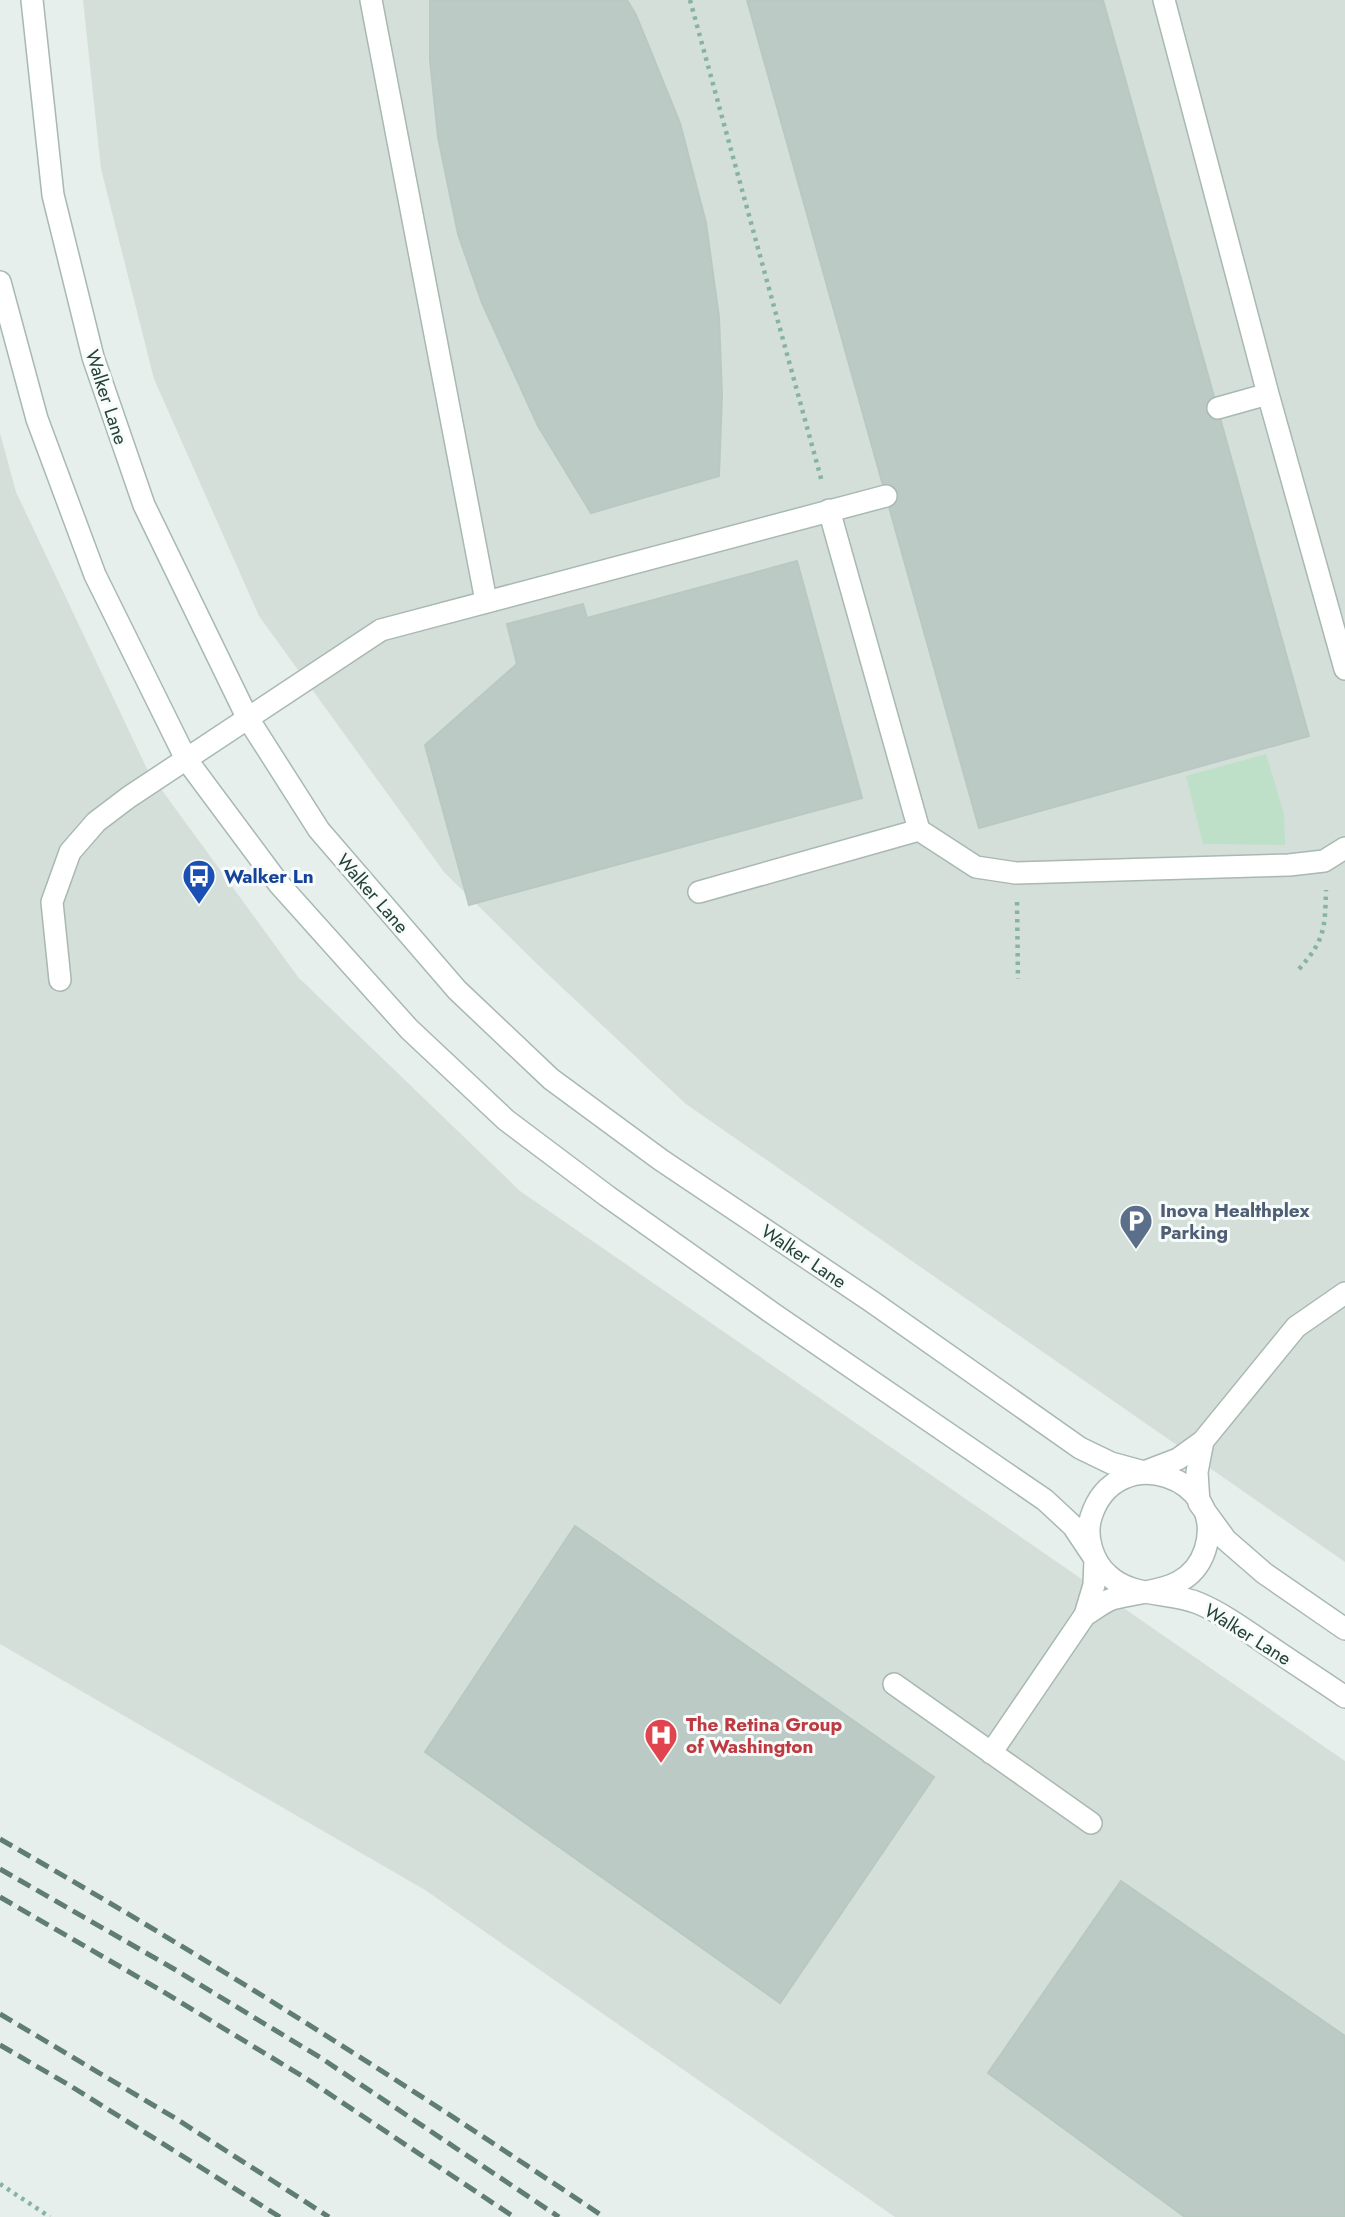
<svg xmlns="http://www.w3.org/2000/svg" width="1345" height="2217" viewBox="0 0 1345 2217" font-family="Jost,sans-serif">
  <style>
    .built { fill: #d4dfda }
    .green { fill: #bfe0c8 }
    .building { fill: #bbcac4; stroke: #b8c9c2; stroke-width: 2 }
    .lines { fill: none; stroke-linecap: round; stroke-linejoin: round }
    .minor-casing { stroke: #a8b8b2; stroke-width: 24 }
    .path { stroke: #86b3a5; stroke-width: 4.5; stroke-dasharray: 3.5 5; stroke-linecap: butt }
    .minor { stroke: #fff; stroke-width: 21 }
    .rail { stroke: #5f7d75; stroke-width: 5; stroke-dasharray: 14 7; stroke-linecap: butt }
    .labels { text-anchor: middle; stroke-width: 6; stroke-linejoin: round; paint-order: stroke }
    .street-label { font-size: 19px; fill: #24423a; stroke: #f7fbf9 }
    .transit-label { font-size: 19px; font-weight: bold; fill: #164399; stroke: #f7fbf9; text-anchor: start }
    .service-label { font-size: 19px; font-weight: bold; fill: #4e5e75; stroke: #f7fbf9; text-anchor: start }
    .health-label { font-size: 19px; font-weight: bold; fill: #be3a42; stroke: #f7fbf9; text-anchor: start }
  </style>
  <rect width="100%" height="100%" fill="#e6efeb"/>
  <path class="built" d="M 83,0 L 1345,0 L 1345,1562 L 686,1104 L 537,964 L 444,872 L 259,616 L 154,379 L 101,169 Z
    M 0,433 L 16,492 L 148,771 L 298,977 L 520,1191 L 1345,1761 L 1345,2217 L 895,2217 L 425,1890 L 0,1644 Z"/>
  <path class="green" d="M 1266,754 L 1284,814 L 1285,845 L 1203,844 L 1186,776 Z"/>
  <path class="building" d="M 430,0 L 627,0 L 636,15 L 680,123 L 706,223 L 719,317 L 722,395 L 719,476 L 591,513 L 538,426 L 482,303 L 458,234 L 438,137 L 430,60 Z
    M 747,0 L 1103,0 L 1309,736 L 979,828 Z
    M 797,561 L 862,798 L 469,905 L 425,745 L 517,664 L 507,624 L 583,604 L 587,618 Z
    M 575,1526 L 934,1777 L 780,2003 L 425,1752 Z
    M 1121,1881 L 1345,2036 L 1345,2217 L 1185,2217 L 988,2073 Z"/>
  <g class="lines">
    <defs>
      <path id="minor" d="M 32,0 L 53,195 L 93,357 L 144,505 L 247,717 L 319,830 L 457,990 L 551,1079 L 661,1160 L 871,1301 L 1080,1448 L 1111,1463 L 1144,1472 L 1178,1459 L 1203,1441 L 1296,1327 L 1345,1293
        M 371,0 L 486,601
        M 1164,0 L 1268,394 L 1345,669
        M 0,282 L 37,419 L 95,575 L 186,759 L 279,884 L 409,1029 L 506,1120 L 607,1196 L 775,1315 L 1045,1500 L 1073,1526 L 1095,1559 L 1094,1585 L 1085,1615 L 991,1753
        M 1218,408 L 1268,394
        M 829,510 L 919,830 L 976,867 L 1016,873 L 1289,865 L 1324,861 L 1345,848
        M 699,892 L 919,830
        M 60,980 L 52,902 L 70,852 L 96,822 L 129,797 L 381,630 L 886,496
        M 1203,1441 L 1197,1472 L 1199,1503 L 1226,1540 L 1264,1573 L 1345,1629
        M 1085,1615 C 1094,1610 1103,1602 1112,1599 C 1148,1589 1191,1593 1205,1550 C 1229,1477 1116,1438 1091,1517 C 1085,1537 1093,1562 1108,1575 C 1132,1598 1169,1591 1198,1603 C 1222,1613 1244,1629 1266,1644 C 1292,1662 1319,1679 1345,1697
        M 894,1684 L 1091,1823"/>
    </defs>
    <use href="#minor" class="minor-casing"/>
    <path class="path" d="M 690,0 L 822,482
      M 1017,902 L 1018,979
      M 1299,969 C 1325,940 1325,928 1326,890
      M 0,2184 L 50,2217"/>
    <use href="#minor" class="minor"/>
    <path class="rail" d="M 0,1839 C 206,1957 406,2084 604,2217
      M 0,1869 L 174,1969 L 321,2058 L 559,2217
      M 0,1897 L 162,1991 L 307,2079 L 514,2217
      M 0,2014 L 175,2118 L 329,2217
      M 0,2045 L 69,2085 L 280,2217"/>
  </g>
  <defs>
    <symbol id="bus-pin" viewBox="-11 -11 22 30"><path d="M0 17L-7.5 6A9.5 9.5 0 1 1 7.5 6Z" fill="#1a4fb4" stroke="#f7fbf9"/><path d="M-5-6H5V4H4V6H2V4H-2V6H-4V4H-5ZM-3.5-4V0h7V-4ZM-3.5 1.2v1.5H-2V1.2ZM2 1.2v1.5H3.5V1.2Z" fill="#fff"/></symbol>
    <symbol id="parking-pin" viewBox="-11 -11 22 30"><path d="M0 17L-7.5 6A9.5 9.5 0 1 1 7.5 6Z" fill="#5c6f8a" stroke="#f7fbf9"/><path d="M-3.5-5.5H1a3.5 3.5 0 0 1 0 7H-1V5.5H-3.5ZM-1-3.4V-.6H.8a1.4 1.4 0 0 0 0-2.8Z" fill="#fff"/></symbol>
    <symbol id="hospital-pin" viewBox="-11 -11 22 30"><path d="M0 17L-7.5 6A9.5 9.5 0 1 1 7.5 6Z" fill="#e0444e" stroke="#f7fbf9"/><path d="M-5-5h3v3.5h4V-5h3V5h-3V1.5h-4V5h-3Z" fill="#fff"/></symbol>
  </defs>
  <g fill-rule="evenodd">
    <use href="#bus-pin" x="180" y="857" width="38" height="52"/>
    <use href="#parking-pin" x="1117" y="1202" width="38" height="52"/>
    <use href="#hospital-pin" x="642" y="1716" width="38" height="52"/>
  </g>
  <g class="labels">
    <g class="street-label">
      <text transform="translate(107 397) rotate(72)" y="7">Walker Lane</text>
      <text transform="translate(373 893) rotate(49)" y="7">Walker Lane</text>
      <text transform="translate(804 1256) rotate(34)" y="7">Walker Lane</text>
      <text transform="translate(1248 1634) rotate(32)" y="7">Walker Lane</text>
    </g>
    <g class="transit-label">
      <text x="224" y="883">Walker Ln</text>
    </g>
    <g class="service-label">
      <text x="1160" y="1217">Inova Healthplex<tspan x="1160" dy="22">Parking</tspan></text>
    </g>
    <g class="health-label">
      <text x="686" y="1731">The Retina Group<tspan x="686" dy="22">of Washington</tspan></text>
    </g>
  </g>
</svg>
